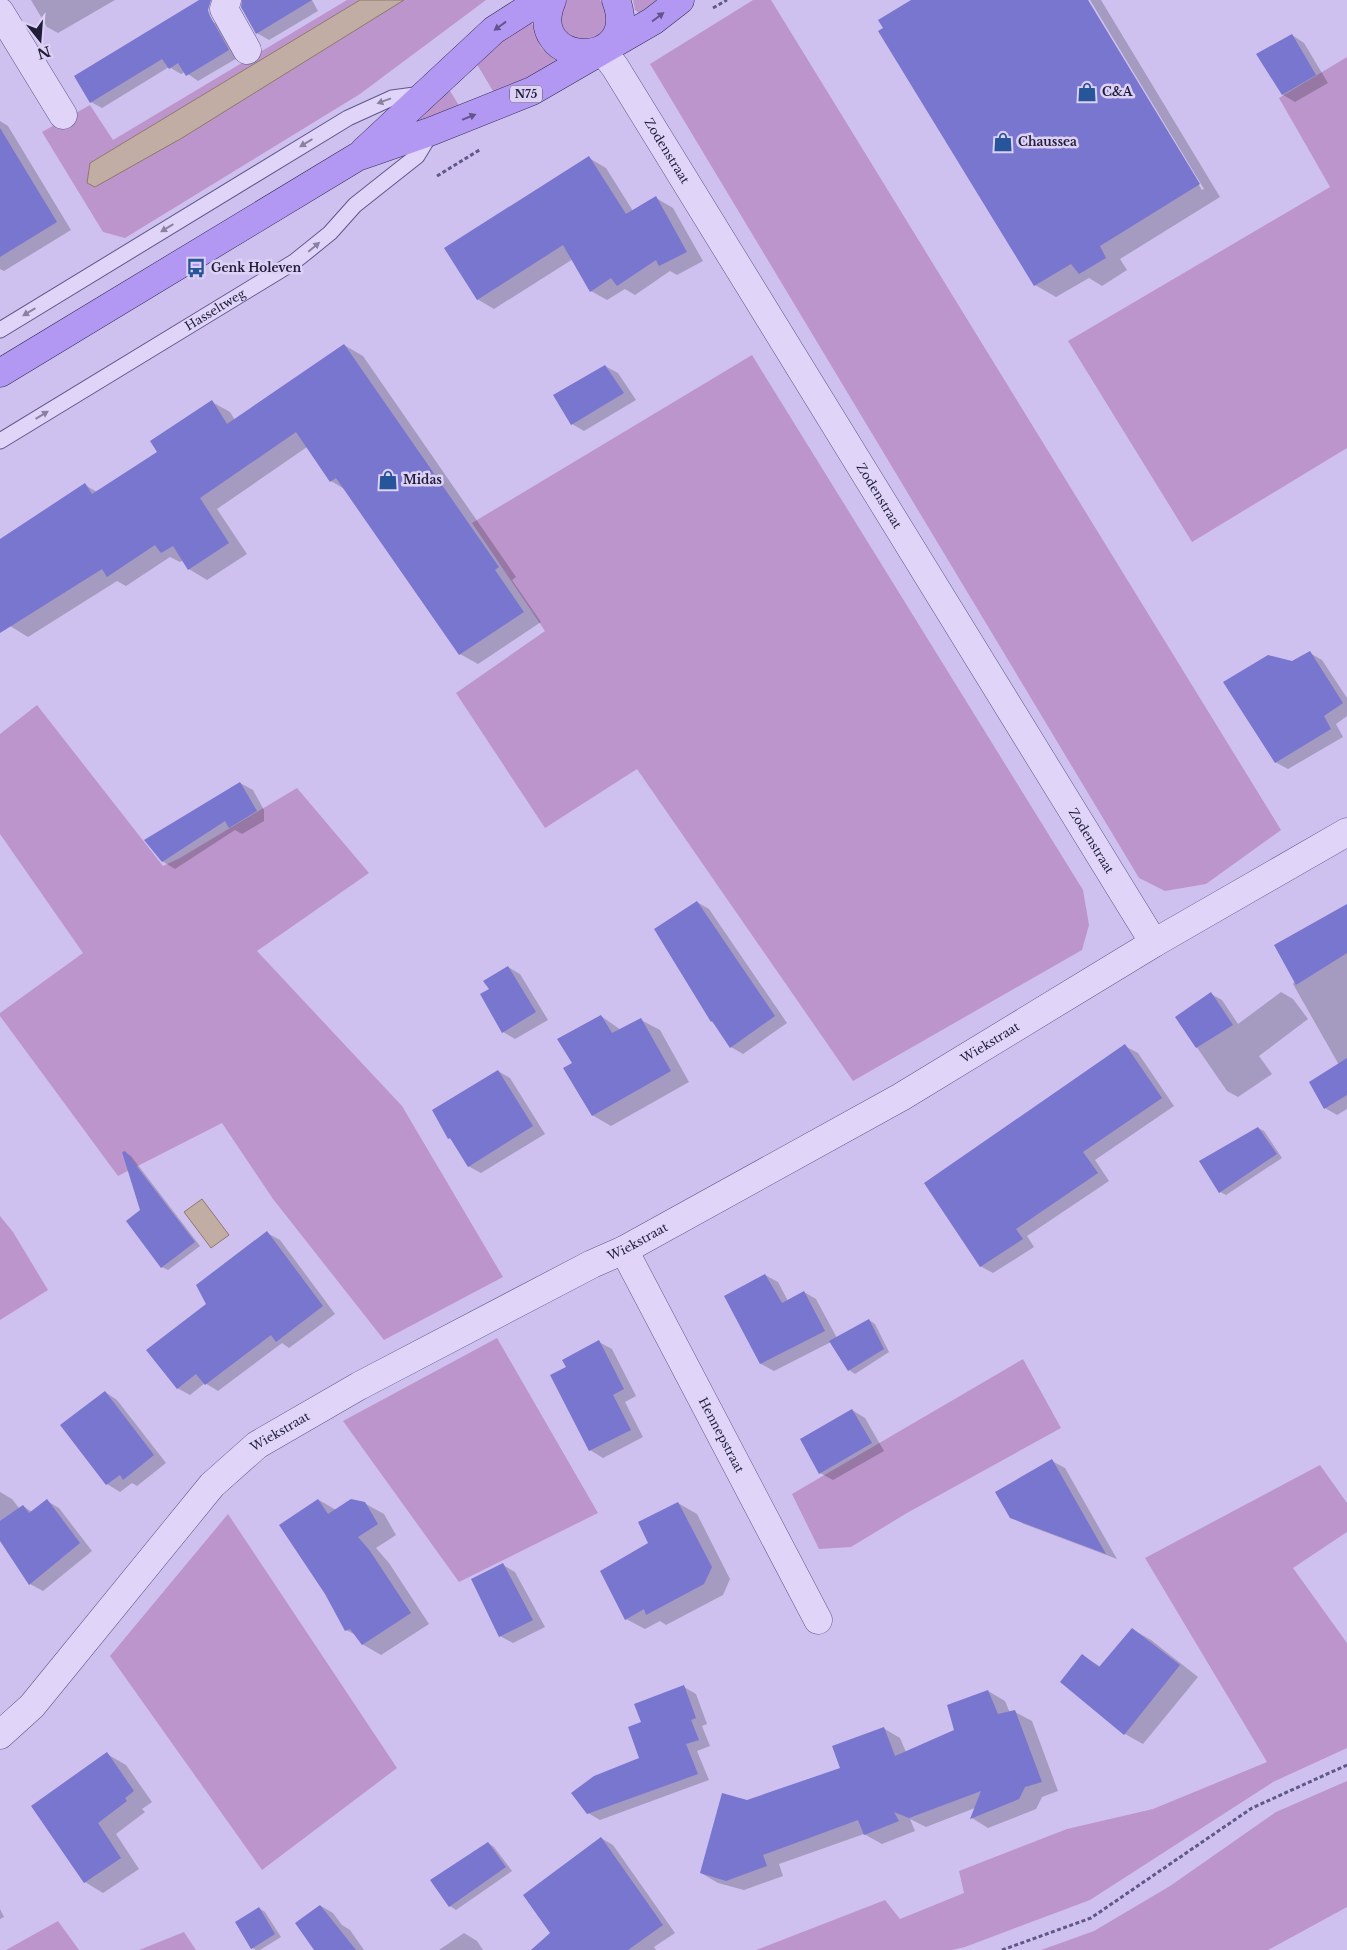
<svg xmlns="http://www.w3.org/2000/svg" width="1347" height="1950" viewBox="0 0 1347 1950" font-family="'Libre Baskerville',serif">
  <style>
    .green { fill: #bd95cd }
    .water { fill: #c1ada4; stroke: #8f786b }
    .shadow { fill: #0003 }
    .building { fill: #7876ce }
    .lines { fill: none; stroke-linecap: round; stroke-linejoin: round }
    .lane-casing { stroke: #5f5889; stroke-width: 17 }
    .street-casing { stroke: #5f5889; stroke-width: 29 }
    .primary-casing { stroke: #302d56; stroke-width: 29 }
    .path { stroke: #5f5889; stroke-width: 3; stroke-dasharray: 4 2.5; stroke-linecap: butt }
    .lane { stroke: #e0d5f9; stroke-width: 15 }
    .street { stroke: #e0d5f9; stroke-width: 28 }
    .primary { stroke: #b398f3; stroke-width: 28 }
    .oneway { fill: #62548c }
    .oneway2 { fill: #8982a2 }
    .labels { text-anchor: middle; stroke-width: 5; stroke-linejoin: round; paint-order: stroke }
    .shield { fill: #ddd1f6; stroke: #585371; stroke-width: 1 }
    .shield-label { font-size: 11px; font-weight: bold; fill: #1f1d38 }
    .poi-label { font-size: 12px; font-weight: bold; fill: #1f1d38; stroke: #ddd1f6; text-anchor: start }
    .street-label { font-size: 12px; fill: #1f1d38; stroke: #ddd1f6 }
  </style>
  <rect width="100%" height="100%" fill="#cfc1ef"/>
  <path class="green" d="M 347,0 L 360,0 L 90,163 L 404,0 L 486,0 L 360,94 L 125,238 L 103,232 L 42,132 L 90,105 L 113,140 Z
    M 567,0 L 600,0 L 604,5 L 607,26 L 597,38 L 574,40 C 561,27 554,17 567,0 Z
    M 633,0 L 660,0 L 639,13 L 635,10 Z
    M 753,0 L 771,0 L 1281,830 L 1206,884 L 1165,891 L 1139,878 L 650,64 Z
    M 528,22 L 532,23 L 541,48 L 555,60 L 556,65 L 496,96 L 475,61 Z
    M 1347,57 L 1347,448 L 1192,542 L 1068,341 L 1330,187 L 1279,98 Z
    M 447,86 L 460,107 L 413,127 L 410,119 Z
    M 752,355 L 1083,890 L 1089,925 L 1082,950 L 853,1081 L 637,769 L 545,828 L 456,693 L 545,631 L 472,523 Z
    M 37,705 L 163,866 L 180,858 L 297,788 L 369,873 L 257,951 L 402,1106 L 503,1277 L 384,1340 L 273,1199 L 222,1123 L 118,1176 L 0,1016 L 0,1013 L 83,953 L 0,834 L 0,734 Z
    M 0,1216 L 13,1232 L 48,1290 L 0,1320 Z
    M 497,1338 L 598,1513 L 459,1582 L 343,1421 Z
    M 1023,1359 L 1061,1428 L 907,1513 L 851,1547 L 819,1549 L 792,1494 Z
    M 1320,1465 L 1347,1503 L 1347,1532 L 1293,1568 L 1347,1643 L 1347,1748 L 1273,1782 L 1090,1900 L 965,1947 L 952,1950 L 756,1950 L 885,1900 L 900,1919 L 964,1893 L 959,1871 L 1067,1829 L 1153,1809 L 1267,1762 L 1145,1558 Z
    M 228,1514 L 397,1768 L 262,1870 L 110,1656 Z
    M 1347,1781 L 1347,1907 L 1268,1950 L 1041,1950 L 1094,1931 L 1170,1886 L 1276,1812 Z
    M 58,1921 L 79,1950 L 6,1950 Z
    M 184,1932 L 196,1950 L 139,1950 Z"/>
  <path class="water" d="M 360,0 L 404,0 L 182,138 L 95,187 L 87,183 L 90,163 Z
    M 202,1199 L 229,1235 L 211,1248 L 184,1212 Z"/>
  <path class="shadow" d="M 31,0 L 115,0 L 58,33 L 47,27 Z
    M 248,0 L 312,0 L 318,11 L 269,40 L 257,33 Z
    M 913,0 L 1087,0 L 1202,190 L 1204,189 L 1090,0 L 1101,0 L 1220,197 L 1120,259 L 1127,270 L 1102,286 L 1089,278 L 1056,297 L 1035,285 Z
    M 213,22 L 224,29 L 239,57 L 198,81 L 185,72 L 181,74 L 169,67 L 102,108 L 91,102 Z
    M 1292,35 L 1304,43 L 1328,83 L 1295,102 L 1283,95 Z
    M 0,121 L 8,126 L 71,230 L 4,271 L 0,269 Z
    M 589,158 L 606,168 L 633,211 L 656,198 L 673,208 L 703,261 L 677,275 L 670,271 L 635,295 L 625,289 L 607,300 L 591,291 L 573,259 L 494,309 L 477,299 Z
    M 344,345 L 363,356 L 516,577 L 512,580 L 541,622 L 478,664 L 460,654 L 346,490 L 331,481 L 307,447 L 217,509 L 247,554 L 207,580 L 189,569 L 183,560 L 180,562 L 170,557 L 126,586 L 117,581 L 28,637 L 10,626 L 0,627 L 0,541 L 85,485 L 97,492 L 158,452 L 212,402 L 230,412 L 235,420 Z
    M 605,366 L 618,373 L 636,400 L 584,431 L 572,424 Z
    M 1310,653 L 1322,660 L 1347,698 L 1347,716 L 1336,724 L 1343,737 L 1288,769 L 1275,762 L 1292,663 Z
    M 240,783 L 253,790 L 264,810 L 264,821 L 242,834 L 235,830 L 175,869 L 162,861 Z
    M 697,902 L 709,909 L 787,1023 L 743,1054 L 731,1047 L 712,1021 Z
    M 1347,906 L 1347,1109 L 1337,1115 L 1325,1108 L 1339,1065 L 1293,984 Z
    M 508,967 L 520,974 L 548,1020 L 515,1039 L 503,1032 L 490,989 Z
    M 1281,992 L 1293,999 L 1308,1019 L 1259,1056 L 1272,1074 L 1238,1097 L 1227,1091 L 1176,1017 L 1211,994 L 1222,1000 L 1238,1024 Z
    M 601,1016 L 621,1030 L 641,1020 L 660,1030 L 689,1082 L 611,1126 L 592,1115 L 573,1064 Z
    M 1125,1046 L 1138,1053 L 1174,1106 L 1095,1160 L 1109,1181 L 1027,1236 L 1034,1247 L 993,1273 L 980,1266 Z
    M 498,1071 L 510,1078 L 545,1134 L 481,1173 L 468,1166 L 453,1141 L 449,1138 Z
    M 1258,1128 L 1264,1131 L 1282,1158 L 1226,1195 L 1220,1192 Z
    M 125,1152 L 131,1156 L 200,1246 L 168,1270 L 162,1267 L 141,1211 Z
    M 267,1233 L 280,1240 L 335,1314 L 289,1348 L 282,1343 L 218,1391 L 205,1383 L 190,1395 L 177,1388 L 207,1304 Z
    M 765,1275 L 778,1282 L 788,1301 L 804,1292 L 816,1299 L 837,1338 L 869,1320 L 875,1324 L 889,1352 L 855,1374 L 849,1370 L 831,1342 L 774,1371 L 761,1364 L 726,1296 Z
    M 599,1342 L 612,1349 L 636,1396 L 625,1402 L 643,1437 L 603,1458 L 590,1450 L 552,1376 L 567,1368 Z
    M 105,1392 L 117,1400 L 166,1463 L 137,1486 L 132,1483 L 120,1492 L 107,1484 L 61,1425 Z
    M 852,1410 L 865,1418 L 884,1451 L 833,1480 L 820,1473 Z
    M 1052,1461 L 1065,1468 L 1117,1559 L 1024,1524 L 1011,1517 Z
    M 0,1492 L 12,1499 L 19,1508 L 23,1506 L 32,1512 L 47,1501 L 59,1508 L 92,1551 L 43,1591 L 30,1584 L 0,1539 Z
    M 319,1500 L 336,1510 L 364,1503 L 384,1514 L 396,1535 L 376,1548 L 389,1563 L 429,1624 L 381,1655 L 362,1644 L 356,1635 L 346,1630 Z
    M 678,1503 L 697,1514 L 730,1579 L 723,1595 L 666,1625 L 660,1621 L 645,1629 L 626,1619 L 650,1543 Z
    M 503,1565 L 515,1572 L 545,1627 L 513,1643 L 500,1636 Z
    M 1132,1629 L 1151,1640 L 1198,1677 L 1143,1744 L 1125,1734 L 1083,1656 L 1101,1667 Z
    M 684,1687 L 696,1694 L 707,1724 L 702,1726 L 710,1746 L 697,1751 L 709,1780 L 600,1820 L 588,1813 L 641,1759 L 642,1723 Z
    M 988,1691 L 1005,1701 L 1010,1713 L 1015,1712 L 1032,1721 L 1058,1791 L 1042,1797 L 1036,1809 L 988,1828 L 972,1818 L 975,1808 L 926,1827 L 910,1819 L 915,1831 L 882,1844 L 864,1834 L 779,1864 L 783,1876 L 744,1890 L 718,1883 L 701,1873 L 747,1802 L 842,1769 L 883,1728 L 900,1738 L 906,1752 L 956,1731 Z
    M 107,1754 L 126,1765 L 152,1802 L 142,1809 L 145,1812 L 116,1834 L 139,1869 L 103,1893 L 85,1882 Z
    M 601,1838 L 613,1845 L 675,1933 L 654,1947 L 656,1950 L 557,1950 Z
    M 488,1843 L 494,1847 L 512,1871 L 456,1910 L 450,1906 Z
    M 321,1906 L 333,1913 L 342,1925 L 350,1930 L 364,1950 L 315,1950 Z
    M 259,1908 L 265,1912 L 281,1937 L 260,1950 L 256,1950 L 252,1948 Z
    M 0,1909 L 4,1917 L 0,1919 Z
    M 464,1933 L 477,1941 L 483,1950 L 439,1950 Z"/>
  <path class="building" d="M 199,0 L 211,0 L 208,10 L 210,16 L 229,50 L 186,76 L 178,63 L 169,69 L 162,59 L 90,103 L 74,76 Z
    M 242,0 L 312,0 L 256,34 L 241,7 Z
    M 911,0 L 1088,0 L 1200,184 L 1100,246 L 1106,258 L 1079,274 L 1071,264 L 1034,286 L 878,31 L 883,28 L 878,20 Z
    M 1292,34 L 1316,75 L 1282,95 L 1256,54 Z
    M 0,128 L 57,222 L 0,257 Z
    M 589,156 L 626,214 L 656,196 L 687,252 L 659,266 L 656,260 L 617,286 L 611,278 L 590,292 L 563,245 L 477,300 L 444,248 Z
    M 344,344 L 499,567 L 495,570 L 524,612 L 459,655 L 336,478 L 330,482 L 296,432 L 200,498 L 229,543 L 188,570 L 173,546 L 161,553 L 155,545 L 107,577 L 102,569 L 0,633 L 0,539 L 85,483 L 92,494 L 157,452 L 150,441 L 212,400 L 227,424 Z
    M 605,365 L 624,393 L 571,425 L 553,395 Z
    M 1310,651 L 1343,703 L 1324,716 L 1331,729 L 1275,763 L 1223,682 L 1268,655 L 1292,661 Z
    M 240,782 L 257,811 L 229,828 L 225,821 L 162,862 L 144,840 Z
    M 697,901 L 775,1016 L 730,1048 L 712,1021 L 711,1022 L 654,929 Z
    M 1347,904 L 1347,953 L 1296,985 L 1274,945 Z
    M 508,966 L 536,1012 L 502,1033 L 480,994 L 489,989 L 483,981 Z
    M 1211,992 L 1233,1025 L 1196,1048 L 1175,1017 Z
    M 601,1015 L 612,1033 L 641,1018 L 671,1071 L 592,1116 L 563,1068 L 572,1063 L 557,1039 Z
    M 1125,1044 L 1162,1098 L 1083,1152 L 1098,1173 L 1016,1229 L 1023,1239 L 980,1267 L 924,1183 Z
    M 1347,1058 L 1347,1095 L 1324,1109 L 1309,1082 Z
    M 498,1070 L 533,1126 L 468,1167 L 450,1138 L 448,1139 L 432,1110 Z
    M 1258,1127 L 1277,1154 L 1219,1193 L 1199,1161 Z
    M 125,1151 L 195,1242 L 161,1268 L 126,1221 L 140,1210 L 122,1152 Z
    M 267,1231 L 323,1306 L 276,1342 L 271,1335 L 205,1385 L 196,1374 L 177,1389 L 146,1350 L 206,1304 L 196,1285 Z
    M 765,1274 L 782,1303 L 804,1291 L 825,1331 L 760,1364 L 724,1296 Z
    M 869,1319 L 884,1349 L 848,1371 L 829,1341 Z
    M 599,1340 L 624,1389 L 613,1395 L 631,1430 L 589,1451 L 550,1375 L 566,1367 L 562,1360 Z
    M 105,1391 L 154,1455 L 123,1480 L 120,1475 L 106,1485 L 60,1425 Z
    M 852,1409 L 872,1443 L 819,1474 L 800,1439 Z
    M 1052,1459 L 1106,1554 L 1010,1518 L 995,1492 Z
    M 47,1499 L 80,1543 L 29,1585 L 0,1541 L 0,1521 L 23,1505 L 29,1513 Z
    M 318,1499 L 328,1514 L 351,1499 L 365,1502 L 378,1524 L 358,1537 L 370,1551 L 411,1613 L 362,1645 L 350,1629 L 345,1631 L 325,1594 L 279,1525 Z
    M 678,1502 L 712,1567 L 704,1584 L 646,1615 L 644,1609 L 625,1620 L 600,1571 L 648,1543 L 638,1522 Z
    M 503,1563 L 533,1620 L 499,1637 L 471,1579 Z
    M 1132,1628 L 1180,1665 L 1124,1735 L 1060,1682 L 1082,1654 L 1099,1667 Z
    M 684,1685 L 696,1718 L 691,1720 L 699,1740 L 686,1744 L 698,1774 L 587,1814 L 571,1793 L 594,1776 L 639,1758 L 628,1727 L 641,1722 L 634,1704 Z
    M 988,1690 L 998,1714 L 1015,1710 L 1042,1782 L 1025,1787 L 1019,1799 L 970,1819 L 981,1791 L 909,1818 L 894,1812 L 899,1821 L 864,1835 L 858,1820 L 763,1855 L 767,1866 L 726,1881 L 700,1873 L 722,1793 L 747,1800 L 840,1768 L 832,1746 L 884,1727 L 895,1756 L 954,1730 L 947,1705 Z
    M 107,1752 L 134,1791 L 125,1798 L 127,1801 L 98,1823 L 121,1858 L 84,1883 L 31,1806 Z
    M 601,1837 L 663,1925 L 628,1950 L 531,1950 L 550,1933 L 523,1895 Z
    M 488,1842 L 506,1867 L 449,1907 L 430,1880 Z
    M 320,1905 L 356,1950 L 314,1950 L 295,1923 Z
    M 259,1907 L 275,1934 L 251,1949 L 235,1922 Z"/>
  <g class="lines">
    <defs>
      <g id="lane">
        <path d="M 0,330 L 348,118 L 392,98 L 422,94"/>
        <path id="s1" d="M 0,441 L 294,262 L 330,233 L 355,205 L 417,156 L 431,133"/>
      </g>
      <g id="street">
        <path d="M 227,0 L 224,9 L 247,50"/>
        <path d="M 0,12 L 63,115"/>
        <path id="s2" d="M 602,50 L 615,67 L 1154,943"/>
        <path id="s3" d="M 624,1250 L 818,1620"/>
        <path id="s4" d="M 0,1735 L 32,1706 L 212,1485 L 257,1445 L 359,1386 L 592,1264 L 624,1250 L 901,1097 L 1154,943 L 1347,832"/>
      </g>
      <path id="primary" d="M 552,0 C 523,68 643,73 616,0
        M 364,151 L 494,30 L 541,0
        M 0,373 L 357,157 L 432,131 L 532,91 L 653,21 L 680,0"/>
    </defs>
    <use href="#lane" class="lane-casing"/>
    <use href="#street" class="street-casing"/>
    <use href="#primary" class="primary-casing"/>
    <path class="path" d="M 713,8 L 727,0
      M 437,176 L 481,149
      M 1002,1950 L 1091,1918 L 1252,1808 L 1347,1765"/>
    <use href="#lane" class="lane"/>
    <use href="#street" class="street"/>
    <use href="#primary" class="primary"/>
  </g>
  <defs><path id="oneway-solid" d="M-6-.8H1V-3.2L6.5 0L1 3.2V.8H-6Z" transform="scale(1.25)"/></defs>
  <g class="oneway">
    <use href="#oneway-solid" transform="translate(658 17) rotate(-37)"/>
    <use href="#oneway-solid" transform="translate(500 26) rotate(144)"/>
    <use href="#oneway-solid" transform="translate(469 117) rotate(-22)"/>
  </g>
  <g class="oneway2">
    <use href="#oneway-solid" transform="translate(384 101) rotate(160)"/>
    <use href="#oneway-solid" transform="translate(306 143) rotate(149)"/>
    <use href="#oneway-solid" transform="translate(167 228) rotate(149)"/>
    <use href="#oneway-solid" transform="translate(314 247) rotate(-40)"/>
    <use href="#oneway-solid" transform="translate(29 312) rotate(149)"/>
    <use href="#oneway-solid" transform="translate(42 415) rotate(-31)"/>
  </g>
  <defs>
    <symbol id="shop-bare" viewBox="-9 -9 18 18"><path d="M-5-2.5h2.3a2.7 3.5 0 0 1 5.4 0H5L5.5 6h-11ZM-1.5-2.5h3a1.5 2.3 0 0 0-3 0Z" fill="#275599" stroke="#ddd1f6" stroke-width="2.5" paint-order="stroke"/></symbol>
    <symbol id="bus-bare" viewBox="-9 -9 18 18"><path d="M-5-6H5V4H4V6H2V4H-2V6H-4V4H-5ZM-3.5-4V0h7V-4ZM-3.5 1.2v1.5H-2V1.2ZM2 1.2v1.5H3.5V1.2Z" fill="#275599" stroke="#ddd1f6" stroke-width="2.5" paint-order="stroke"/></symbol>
  </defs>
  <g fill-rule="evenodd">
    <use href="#shop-bare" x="1073" y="78" width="28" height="28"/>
    <use href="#shop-bare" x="989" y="128" width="28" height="28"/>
    <use href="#bus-bare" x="182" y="254" width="28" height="28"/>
    <use href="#shop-bare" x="374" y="466" width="28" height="28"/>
  </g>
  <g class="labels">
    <rect class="shield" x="510" y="85.5" width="32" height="17" rx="4"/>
    <g class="shield-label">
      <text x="526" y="98">N75</text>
    </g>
    <g class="poi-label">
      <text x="1102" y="96">C&amp;A</text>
      <text x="1018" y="146">Chaussea</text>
      <text x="211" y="272">Genk Holeven</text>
      <text x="403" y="484">Midas</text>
    </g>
    <g class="street-label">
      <text dy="4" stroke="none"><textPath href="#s2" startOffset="120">Zodenstraat</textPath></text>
      <text dy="4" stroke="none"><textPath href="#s1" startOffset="252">Hasseltweg</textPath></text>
      <text dy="4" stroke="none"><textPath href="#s2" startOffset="525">Zodenstraat</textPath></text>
      <text dy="4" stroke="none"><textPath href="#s2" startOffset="930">Zodenstraat</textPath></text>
      <text dy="4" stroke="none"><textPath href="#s4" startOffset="1225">Wiekstraat</textPath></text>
      <text dy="4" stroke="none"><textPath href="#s4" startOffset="820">Wiekstraat</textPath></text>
      <text dy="4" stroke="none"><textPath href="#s4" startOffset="415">Wiekstraat</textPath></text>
      <text dy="4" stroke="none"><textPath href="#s3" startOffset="209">Hennepstraat</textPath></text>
    </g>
  </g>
  <g transform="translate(40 40) rotate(163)" stroke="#ddd1f6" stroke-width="4" paint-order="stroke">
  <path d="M0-4L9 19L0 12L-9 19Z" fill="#1f1d38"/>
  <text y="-8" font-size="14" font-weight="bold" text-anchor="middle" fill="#1f1d38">N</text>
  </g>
</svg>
